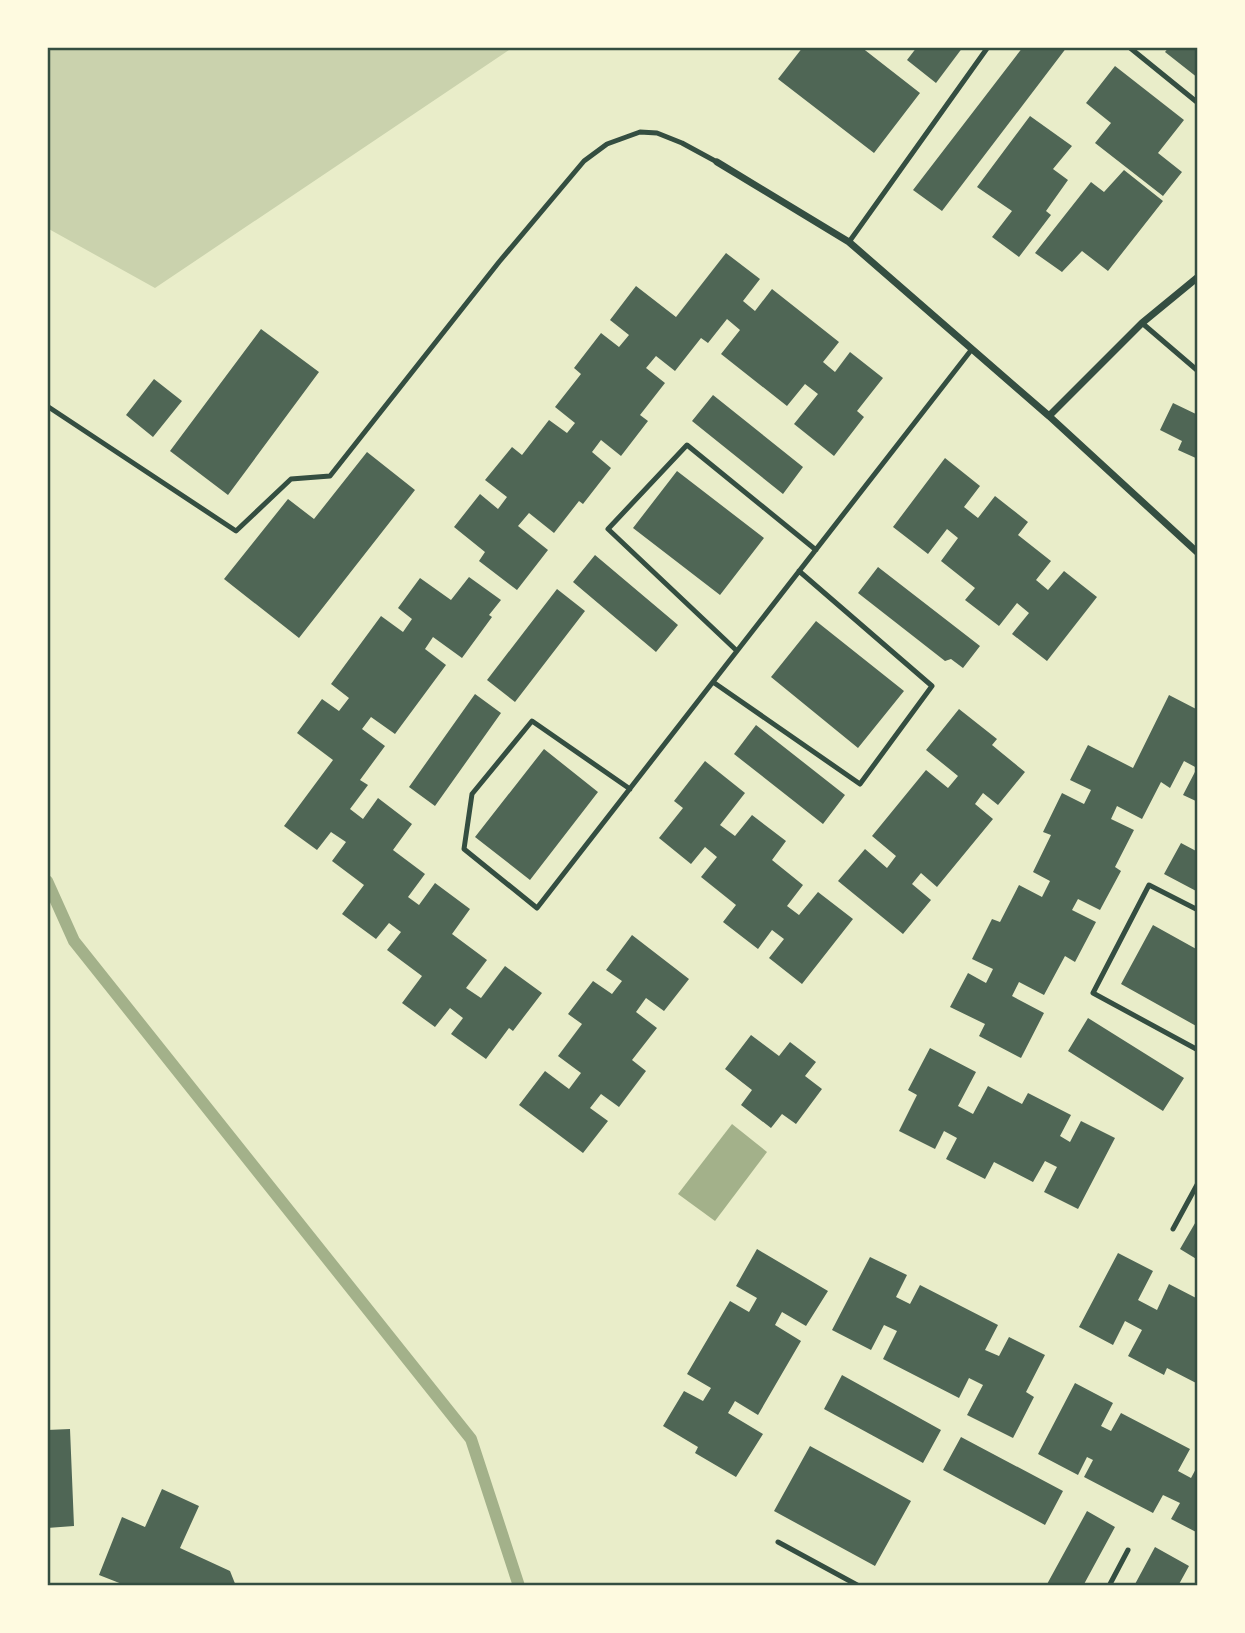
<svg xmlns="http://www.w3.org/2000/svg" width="1245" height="1633" viewBox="0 0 1245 1633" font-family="'Golos Text',sans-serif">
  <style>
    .green { fill: #cad2ad }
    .water { fill: #a3b18a }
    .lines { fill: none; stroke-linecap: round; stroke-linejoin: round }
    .stream { stroke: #a3b18a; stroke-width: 12 }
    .building { fill: #4f6655 }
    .service { stroke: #344e41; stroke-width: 5 }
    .minor { stroke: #344e41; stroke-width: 7 }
    .neatline { fill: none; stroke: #344e41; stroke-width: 2.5 }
  </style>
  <rect width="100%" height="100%" fill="#e9edc9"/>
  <path class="green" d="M 47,47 L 644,47 L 642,49 L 509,50 L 155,288 L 47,228 Z"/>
  <path class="water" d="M 732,1124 L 767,1152 L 715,1221 L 678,1194 Z"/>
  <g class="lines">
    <path class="stream" d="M 47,881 L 74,941 L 471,1439 L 519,1586"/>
  </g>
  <path class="building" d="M 803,47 L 861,47 L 920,93 L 874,153 L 778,79 Z
    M 917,47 L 963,47 L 936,83 L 907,60 Z
    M 1023,47 L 1067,47 L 942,211 L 913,190 Z
    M 1169,47 L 1198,47 L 1198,78 L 1165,52 Z
    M 1115,66 L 1184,120 L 1158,153 L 1182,172 L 1163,196 L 1095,143 L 1111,123 L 1086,103 Z
    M 1030,116 L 1072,146 L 1053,169 L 1068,180 L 1046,211 L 1051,215 L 1019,257 L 992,237 L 1012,211 L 977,187 Z
    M 1124,170 L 1163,201 L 1108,271 L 1082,251 L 1062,272 L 1035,253 L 1091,182 L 1104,192 Z
    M 726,253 L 760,279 L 743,301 L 755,311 L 772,289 L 839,342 L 823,362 L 835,372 L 850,352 L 883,378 L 857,411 L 864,417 L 834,456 L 794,424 L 818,394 L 805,384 L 787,406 L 721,354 L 740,330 L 727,319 L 708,343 L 701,338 L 675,371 L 656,356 L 646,368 L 665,383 L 640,415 L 648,421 L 621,456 L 601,440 L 592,452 L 611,468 L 583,504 L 579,501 L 554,533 L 529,513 L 518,526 L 548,550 L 517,590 L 479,561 L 485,552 L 454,527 L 480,494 L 498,509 L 507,497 L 485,480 L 512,447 L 522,455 L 549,420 L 567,433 L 575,423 L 555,407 L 581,374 L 574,368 L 601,333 L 619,347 L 629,335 L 610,320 L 636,286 L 676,317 Z
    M 261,329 L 319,372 L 228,495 L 170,451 Z
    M 154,379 L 182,401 L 153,437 L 126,415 Z
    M 713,395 L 803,467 L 783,494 L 692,421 Z
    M 1173,403 L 1198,415 L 1198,459 L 1178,450 L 1182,441 L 1160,430 Z
    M 367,452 L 415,490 L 299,638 L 224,579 L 288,499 L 314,519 Z
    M 945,458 L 980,486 L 964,507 L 978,518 L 995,496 L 1028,522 L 1018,535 L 1051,561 L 1036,580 L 1048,590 L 1064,571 L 1097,597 L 1047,661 L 1012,634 L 1029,613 L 1017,603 L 999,626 L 965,600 L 975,588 L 941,561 L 958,538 L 947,529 L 928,554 L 893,527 Z
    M 677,471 L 764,538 L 720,595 L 633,528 Z
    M 595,555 L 678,625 L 656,652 L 573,582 Z
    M 878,567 L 980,646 L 963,668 L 951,659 L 945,661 L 858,593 Z
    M 469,577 L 501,600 L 489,615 L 492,617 L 462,658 L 433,637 L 425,649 L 446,665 L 395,734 L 371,717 L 362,729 L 385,746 L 360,780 L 368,785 L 350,809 L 363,819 L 378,798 L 412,824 L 393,850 L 425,874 L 408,897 L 419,905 L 435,883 L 470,909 L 452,934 L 487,960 L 466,988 L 481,998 L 505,966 L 542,993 L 513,1031 L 509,1028 L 486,1059 L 451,1034 L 463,1018 L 450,1008 L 435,1027 L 402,1003 L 422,976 L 387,950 L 401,932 L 389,923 L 376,939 L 342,914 L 364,885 L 332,861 L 346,842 L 331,832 L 317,850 L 284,826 L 333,760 L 297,733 L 322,699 L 339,711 L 349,698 L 331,684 L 381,616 L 403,632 L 412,619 L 398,608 L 420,578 L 451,600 Z
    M 557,589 L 585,611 L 515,702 L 487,680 Z
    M 816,621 L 904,691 L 858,748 L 771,677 Z
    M 475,694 L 501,713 L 435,806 L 409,787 Z
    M 1169,695 L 1198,710 L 1198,802 L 1183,795 L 1197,768 L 1184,761 L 1170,788 L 1161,782 L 1142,819 L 1117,806 L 1111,819 L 1134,830 L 1115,867 L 1121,871 L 1100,910 L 1078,899 L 1072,910 L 1096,922 L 1075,962 L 1065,956 L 1044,995 L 1019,982 L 1012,996 L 1044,1013 L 1021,1058 L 979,1036 L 985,1024 L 950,1007 L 968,973 L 986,983 L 993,969 L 972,959 L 992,919 L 1000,922 L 1019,885 L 1042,897 L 1050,881 L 1033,872 L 1051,835 L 1043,832 L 1062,793 L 1084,804 L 1091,790 L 1070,780 L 1088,745 L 1133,768 Z
    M 959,709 L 997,739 L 992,745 L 1025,772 L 998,805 L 983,793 L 975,804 L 993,819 L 937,887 L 921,873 L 912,884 L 931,900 L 903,934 L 838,881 L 865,849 L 887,868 L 896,856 L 872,836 L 926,770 L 948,788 L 958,776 L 926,750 Z
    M 756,725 L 845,795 L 823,824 L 734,754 Z
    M 544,749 L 598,792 L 530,880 L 475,837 Z
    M 705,761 L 745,793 L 720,825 L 735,836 L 752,815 L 786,841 L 772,860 L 803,885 L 787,906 L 799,915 L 818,892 L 853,919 L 802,984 L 769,958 L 784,939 L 772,930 L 758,949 L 723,922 L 736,905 L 701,877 L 717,857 L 705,847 L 691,864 L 659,838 L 683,808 L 674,801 Z
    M 1181,843 L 1198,852 L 1198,892 L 1164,874 Z
    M 1153,925 L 1198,950 L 1198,1027 L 1121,984 Z
    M 632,935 L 689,979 L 664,1011 L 646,998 L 636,1012 L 657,1028 L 632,1060 L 646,1071 L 619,1107 L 601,1094 L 590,1108 L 608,1121 L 583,1153 L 519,1105 L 545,1071 L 569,1089 L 581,1073 L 558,1056 L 582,1024 L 568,1014 L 593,981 L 612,994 L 622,981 L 606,970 Z
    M 1088,1018 L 1184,1078 L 1163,1111 L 1068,1051 Z
    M 751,1035 L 779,1056 L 790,1042 L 816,1062 L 805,1076 L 822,1089 L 796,1124 L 782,1114 L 771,1128 L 741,1105 L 752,1090 L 725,1069 Z
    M 930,1048 L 976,1072 L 958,1106 L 973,1114 L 988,1086 L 1022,1104 L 1028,1093 L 1071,1115 L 1060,1136 L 1070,1142 L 1081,1121 L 1115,1138 L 1078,1209 L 1044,1192 L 1057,1167 L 1045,1161 L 1033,1182 L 994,1162 L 985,1179 L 946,1159 L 957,1138 L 944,1131 L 935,1149 L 899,1131 L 917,1095 L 908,1090 Z
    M 1198,1218 L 1198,1260 L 1180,1249 Z
    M 757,1249 L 828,1291 L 806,1326 L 782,1312 L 775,1325 L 801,1341 L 758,1415 L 735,1401 L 728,1413 L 763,1434 L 736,1477 L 695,1453 L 698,1447 L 663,1426 L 684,1391 L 703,1401 L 711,1388 L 687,1374 L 730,1301 L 749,1312 L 757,1298 L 736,1286 Z
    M 1118,1253 L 1153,1271 L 1138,1300 L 1157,1310 L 1169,1284 L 1198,1299 L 1198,1384 L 1167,1368 L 1164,1375 L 1128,1356 L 1142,1330 L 1125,1321 L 1113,1345 L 1079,1327 Z
    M 870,1257 L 907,1275 L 896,1297 L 910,1304 L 920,1285 L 998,1325 L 985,1350 L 999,1356 L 1009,1337 L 1045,1355 L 1026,1392 L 1034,1397 L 1013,1438 L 967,1415 L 983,1385 L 969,1378 L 959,1398 L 883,1359 L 897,1331 L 884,1325 L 871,1350 L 832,1330 Z
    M 842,1375 L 941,1430 L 923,1463 L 824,1409 Z
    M 1075,1383 L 1113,1403 L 1101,1426 L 1111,1431 L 1121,1413 L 1190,1449 L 1178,1471 L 1191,1478 L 1198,1465 L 1198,1533 L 1171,1519 L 1180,1503 L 1163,1495 L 1153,1513 L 1084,1477 L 1093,1460 L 1087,1457 L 1078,1475 L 1038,1454 Z
    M 70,1429 L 74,1526 L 47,1528 L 47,1430 Z
    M 961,1437 L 1063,1491 L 1045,1525 L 943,1470 Z
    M 810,1446 L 911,1501 L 875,1566 L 774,1511 Z
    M 162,1489 L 199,1506 L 180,1548 L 230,1571 L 236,1586 L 127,1586 L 99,1575 L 122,1517 L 145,1527 Z
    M 1087,1511 L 1115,1527 L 1083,1586 L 1046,1586 Z
    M 1155,1547 L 1189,1566 L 1178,1586 L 1134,1586 Z"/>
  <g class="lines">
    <path class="service" d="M 1129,47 L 1198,103
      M 849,242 L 988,47
      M 1142,323 L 1198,371
      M 47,406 L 236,531 L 291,479 L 330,476 L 499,262 L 584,161 L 607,144 L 640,132 L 657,133 L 682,143 L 717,162
      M 737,651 L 608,529 L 687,445 L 816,550
      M 713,682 L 860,784 L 932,686 L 799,571
      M 630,789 L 532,721 L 472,794 L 464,849 L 537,908 L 972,349
      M 1198,910 L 1149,885 L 1093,993 L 1198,1050
      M 1173,1229 L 1198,1183
      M 778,1542 L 859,1586
      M 1109,1586 L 1128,1550"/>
    <path class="minor" d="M 717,162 L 849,242 L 1049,416 L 1198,553
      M 1049,416 L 1142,323 L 1198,277"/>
  </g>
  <rect width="1245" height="1633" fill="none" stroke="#fefae0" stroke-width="98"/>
  <rect x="49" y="49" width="1147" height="1535" class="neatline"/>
</svg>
